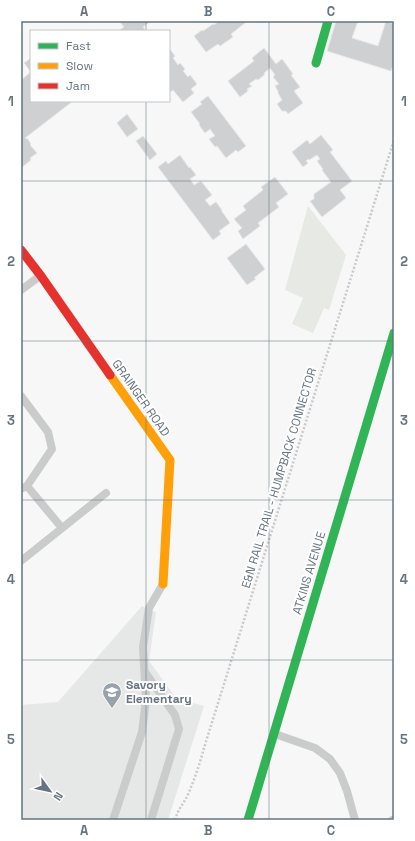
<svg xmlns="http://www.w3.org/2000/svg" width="415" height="841" viewBox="0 0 415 841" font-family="'Space Grotesk',sans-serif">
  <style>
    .built { fill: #e6e7e7 }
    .green { fill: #e6e9e4 }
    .building { fill: #ced0d1; stroke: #e6e6e6 }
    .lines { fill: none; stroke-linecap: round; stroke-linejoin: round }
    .path { stroke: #c8c9ca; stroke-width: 2.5; stroke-dasharray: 2 2; stroke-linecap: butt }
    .lane { stroke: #cacccc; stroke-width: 8 }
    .fast { stroke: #30b455; stroke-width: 9 }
    .slow { stroke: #ff9f0a; stroke-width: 9 }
    .jam { stroke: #e5322d; stroke-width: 9 }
    .grid { fill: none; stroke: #647480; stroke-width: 1; stroke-opacity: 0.55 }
    .labels { text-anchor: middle; stroke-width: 4; stroke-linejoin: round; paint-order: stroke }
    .street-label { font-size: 12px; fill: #647480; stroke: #fff }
    .poi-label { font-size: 12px; font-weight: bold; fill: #647480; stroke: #fff; text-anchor: start }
    .neatline { fill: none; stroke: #647480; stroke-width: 1.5 }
    .grid-label { font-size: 13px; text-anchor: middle; font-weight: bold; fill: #647480 }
  </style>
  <rect width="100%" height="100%" fill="#f7f7f7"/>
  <path class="built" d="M 142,606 L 147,609 L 156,612 L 149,661 L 176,698 L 204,706 L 168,820 L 21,820 L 21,705 L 58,702 Z"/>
  <path class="green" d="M 308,206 L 346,255 L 329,310 L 324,308 L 313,333 L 292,324 L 303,298 L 285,290 Z"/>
  <path class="building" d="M 121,21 L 151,21 L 143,27 L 146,31 L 118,31 L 124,27 L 120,22 Z
    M 219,21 L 243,21 L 245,23 L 231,34 L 233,37 L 220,46 L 218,44 L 206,52 L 194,36 L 202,30 L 203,31 L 213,24 L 214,25 Z
    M 336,21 L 358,21 L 352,38 L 378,46 L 386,21 L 394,24 L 394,63 L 391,71 L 327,51 Z
    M 169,48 L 175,56 L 173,58 L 178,65 L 180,63 L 185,69 L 183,71 L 188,77 L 190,75 L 197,84 L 191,89 L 194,93 L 183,102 L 173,90 L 170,92 L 169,91 Z
    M 264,48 L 276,64 L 282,59 L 293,74 L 291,75 L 300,87 L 294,91 L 303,103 L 288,114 L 286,111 L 282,111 L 277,104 L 282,100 L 278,93 L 278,91 L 275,86 L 279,84 L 273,77 L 275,75 L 270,68 L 264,73 L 265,74 L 258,80 L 256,79 L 249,84 L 252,86 L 247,89 L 248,91 L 240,97 L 228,81 L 254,61 L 252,58 Z
    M 31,58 L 31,72 L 24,63 Z
    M 31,72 L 31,101 L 73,101 L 25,138 L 26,139 L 27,138 L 31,144 L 30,145 L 37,153 L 30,158 L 31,160 L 21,168 L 21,80 Z
    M 208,96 L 246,146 L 238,152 L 236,150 L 226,158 L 217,146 L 215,147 L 209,139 L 215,136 L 210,129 L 205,133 L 199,125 L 200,124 L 191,112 L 202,104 L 200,102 Z
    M 127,114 L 138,129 L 127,137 L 117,123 Z
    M 321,135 L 333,150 L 330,152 L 352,181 L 340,190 L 346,198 L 322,217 L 310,201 L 314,199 L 314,194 L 331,182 L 322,170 L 323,169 L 317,161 L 320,159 L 317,155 L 309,160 L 308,159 L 306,161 L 308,163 L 303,167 L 292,152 L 307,140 L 310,144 Z
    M 143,136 L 157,154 L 150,160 L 136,141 Z
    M 180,155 L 189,168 L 190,167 L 196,175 L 190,179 L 194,185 L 201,181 L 212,195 L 205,200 L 210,206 L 216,202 L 222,210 L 221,210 L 230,223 L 219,231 L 221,234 L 213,240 L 158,167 L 166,161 L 168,164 Z
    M 275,177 L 288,194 L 276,203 L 279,207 L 258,223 L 260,226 L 243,239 L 238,231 L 242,228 L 234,219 L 246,210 L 243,206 L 263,190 L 261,187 Z
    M 246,244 L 265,269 L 254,278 L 256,279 L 247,285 L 227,258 Z"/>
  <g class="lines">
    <path class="path" d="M 175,820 C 178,808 185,803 189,792 C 195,778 200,763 204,748 L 394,140"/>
    <path class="lane" d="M 21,290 L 40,276
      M 21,396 L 48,432 L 52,449 L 27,486 L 21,489
      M 27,486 L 62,528
      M 21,561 L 106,493
      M 145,672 L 175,715 L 179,729 L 151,820
      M 275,734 L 315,748 L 330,759 L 340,773 L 347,791 L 355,820
      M 113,820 L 142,732 L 146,700 L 143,647 L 149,608 L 163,584
      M 392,820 L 394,819"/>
    <path class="fast" d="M 316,63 L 328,21
      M 248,820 L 394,333"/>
    <path class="slow" d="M 110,375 L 170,460 L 163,584"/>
    <path class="jam" d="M 21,250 L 41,276 L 110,375"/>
  </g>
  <path class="grid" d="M 146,21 L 146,31M 269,21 L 269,820M 146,101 L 146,820M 21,181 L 394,181M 21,341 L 394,341M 21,500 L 394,500M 21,660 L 394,660"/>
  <defs>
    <symbol id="school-pin" viewBox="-11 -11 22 30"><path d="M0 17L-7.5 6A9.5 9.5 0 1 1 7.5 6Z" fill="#97a2aa" stroke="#fff"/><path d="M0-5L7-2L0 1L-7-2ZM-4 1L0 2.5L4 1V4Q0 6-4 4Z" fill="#fff"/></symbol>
  </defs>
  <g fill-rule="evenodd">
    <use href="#school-pin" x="101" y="681" width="22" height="30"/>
  </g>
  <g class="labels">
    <g class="street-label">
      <text transform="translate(141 398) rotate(55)" y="4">GRAINGER ROAD</text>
      <text transform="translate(279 478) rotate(-73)" y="4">E&amp;N RAIL TRAIL - HUMPBACK CONNECTOR</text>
      <text transform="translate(309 573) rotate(-73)" y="4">ATKINS AVENUE</text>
    </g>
    <g class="poi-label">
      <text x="126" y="689">Savory<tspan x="126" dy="14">Elementary</tspan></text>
    </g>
  </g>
  <rect width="415" height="841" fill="none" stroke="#ffffff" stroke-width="44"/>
  <rect x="30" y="30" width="140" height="72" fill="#ffffff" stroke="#c1c7cc"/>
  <rect x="38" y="43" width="20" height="6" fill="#30b455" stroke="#c1c7cc"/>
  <text x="66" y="50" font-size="12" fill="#647480">Fast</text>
  <rect x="38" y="63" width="20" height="6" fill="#ff9f0a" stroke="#c1c7cc"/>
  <text x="66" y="70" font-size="12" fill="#647480">Slow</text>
  <rect x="38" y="83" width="20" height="6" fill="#e5322d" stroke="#c1c7cc"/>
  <text x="66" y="90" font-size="12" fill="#647480">Jam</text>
  <g transform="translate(50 791) rotate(123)" stroke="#ffffff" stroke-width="3" paint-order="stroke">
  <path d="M0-3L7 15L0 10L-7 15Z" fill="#647480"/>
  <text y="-6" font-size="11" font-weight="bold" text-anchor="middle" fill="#647480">N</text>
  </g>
  <rect x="22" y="22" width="371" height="797" class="neatline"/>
  <g class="grid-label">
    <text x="84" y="16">A</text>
    <text x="208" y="16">B</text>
    <text x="331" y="16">C</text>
    <text x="11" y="106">1</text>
    <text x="404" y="106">1</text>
    <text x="11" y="266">2</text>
    <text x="404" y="266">2</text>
    <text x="11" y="425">3</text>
    <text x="404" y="425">3</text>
    <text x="11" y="584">4</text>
    <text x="404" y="584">4</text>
    <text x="11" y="744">5</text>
    <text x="404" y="744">5</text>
    <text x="84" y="835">A</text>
    <text x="208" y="835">B</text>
    <text x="331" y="835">C</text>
  </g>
</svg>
